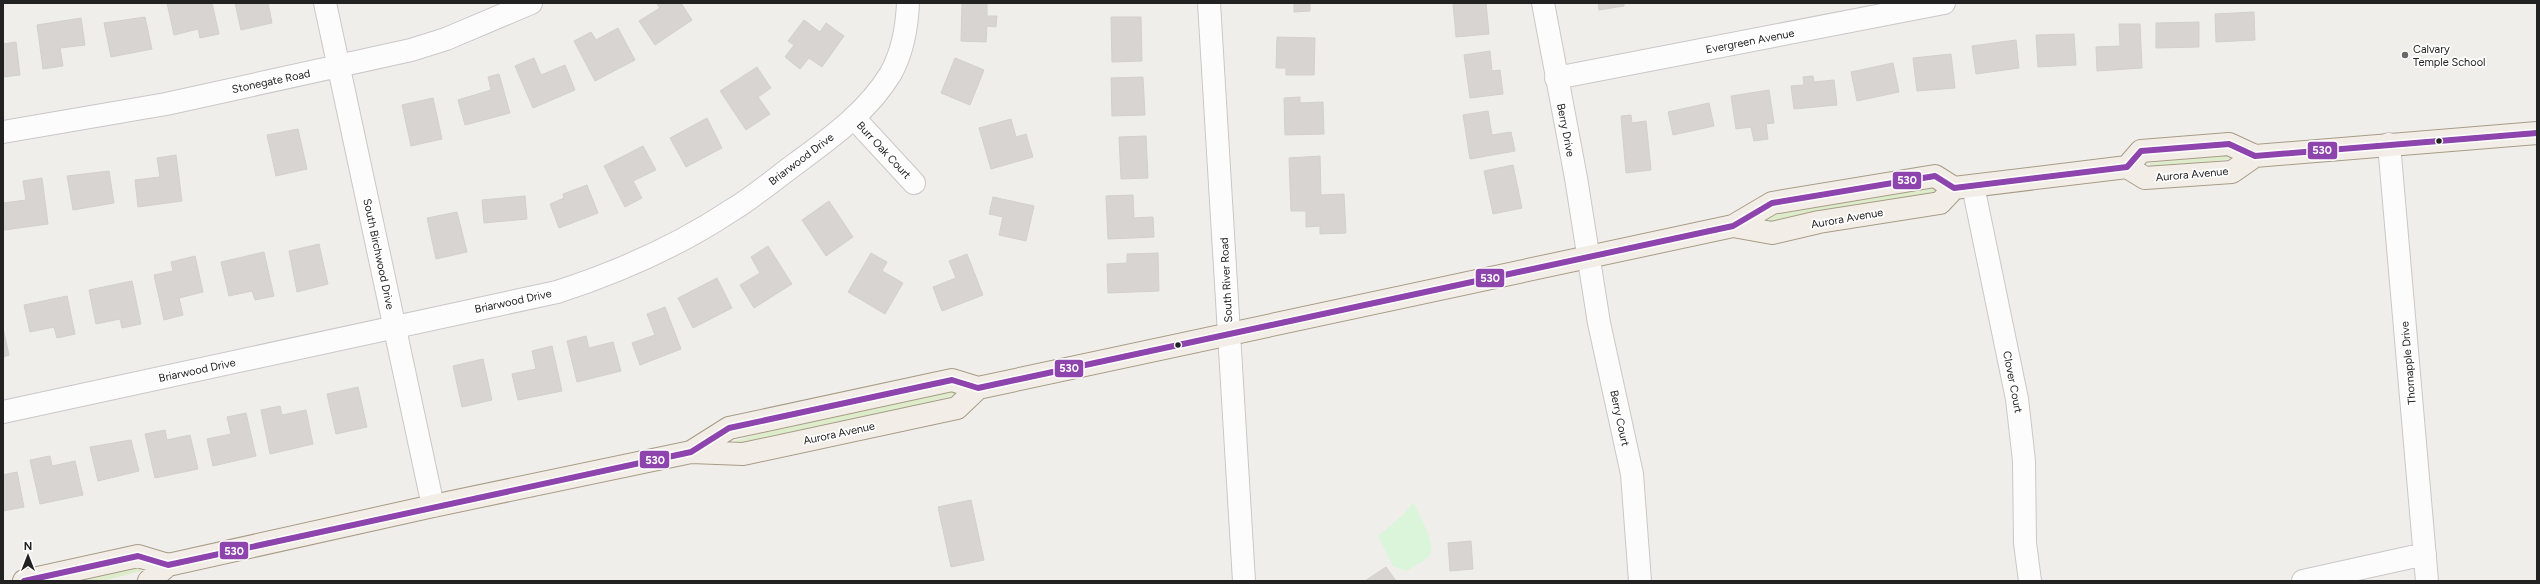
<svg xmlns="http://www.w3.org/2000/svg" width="2540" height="584" viewBox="0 0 2540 584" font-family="Figtree,sans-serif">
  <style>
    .grass { fill: #ddeccb }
    .park { fill: #daf5da }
    .building { fill: #d7d4d2; stroke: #d3d0cc }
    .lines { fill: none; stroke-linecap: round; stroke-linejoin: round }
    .minor-casing { stroke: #c9c8c7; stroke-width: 24 }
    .major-casing { stroke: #a79c86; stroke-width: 24 }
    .minor { stroke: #fdfcfc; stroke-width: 22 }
    .major { stroke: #f3ede7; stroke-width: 22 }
    .bus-1-casing { stroke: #fff; stroke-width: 9 }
    .bus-1 { stroke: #8e44ad; stroke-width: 6 }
    .poi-dot { fill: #6a6968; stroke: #fff; stroke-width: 1.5 }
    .bus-dot { fill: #222; stroke: #fff; stroke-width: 1.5 }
    .labels { text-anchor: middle; stroke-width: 3.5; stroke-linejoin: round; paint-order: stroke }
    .street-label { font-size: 11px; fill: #222; stroke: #fff }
    .poi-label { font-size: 11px; fill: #222; stroke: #fff; text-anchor: start }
    .line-badge { stroke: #fff; stroke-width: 1.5 }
    .badge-label { font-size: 11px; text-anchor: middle; font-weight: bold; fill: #fff }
  </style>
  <rect width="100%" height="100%" fill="#f0eeeb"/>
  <path class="grass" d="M 2236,154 L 2236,158 L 2210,162 L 2150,167 L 2150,163 Z
    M 1941,187 L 1942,191 L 1749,226 L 1771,215 Z
    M 954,391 L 954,395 L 907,408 L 735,444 L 735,441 L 772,430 Z
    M 139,567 L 141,571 L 103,581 L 74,581 Z"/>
  <path class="park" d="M 1413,502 C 1418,513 1437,545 1430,555 C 1425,561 1414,566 1407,571 L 1393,566 L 1378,536 L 1403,515 Z"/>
  <path class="building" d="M 167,3 L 212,3 L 219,34 L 200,38 L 198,29 L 174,35 Z
    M 235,3 L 268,3 L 272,23 L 241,30 Z
    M 656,3 L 681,3 L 692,20 L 655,45 L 639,21 L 660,8 Z
    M 962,3 L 987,3 L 987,16 L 997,16 L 996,27 L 987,26 L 986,42 L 961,41 Z
    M 1294,3 L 1310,3 L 1310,11 L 1294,12 Z
    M 1453,3 L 1486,3 L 1489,34 L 1456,37 Z
    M 1598,3 L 1624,3 L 1624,6 L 1599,10 Z
    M 2254,12 L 2255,40 L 2216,42 L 2215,14 Z
    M 145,17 L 152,49 L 111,57 L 104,23 Z
    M 1111,17 L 1141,17 L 1142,61 L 1112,62 Z
    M 81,18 L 85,45 L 60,48 L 63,66 L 43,69 L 37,25 Z
    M 804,20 L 820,32 L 826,23 L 844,36 L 822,67 L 809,58 L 800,69 L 785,57 L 794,45 L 788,41 Z
    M 2199,22 L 2199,47 L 2156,48 L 2156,23 Z
    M 2119,24 L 2140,24 L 2142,68 L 2097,71 L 2096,47 L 2120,46 Z
    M 618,28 L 635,60 L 595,81 L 574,41 L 591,32 L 596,40 Z
    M 2074,34 L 2076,65 L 2038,67 L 2036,35 Z
    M 1277,37 L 1315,38 L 1314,75 L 1286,75 L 1286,68 L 1276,68 Z
    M 2016,40 L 2019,68 L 1976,74 L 1972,46 Z
    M 16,42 L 20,75 L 3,77 L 3,44 Z
    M 1490,51 L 1492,71 L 1500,70 L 1503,94 L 1470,98 L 1464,55 Z
    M 1951,54 L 1955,88 L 1917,91 L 1913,58 Z
    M 534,58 L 541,75 L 565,65 L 575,90 L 533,108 L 515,66 Z
    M 955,58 L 984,70 L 970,105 L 941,93 Z
    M 1893,63 L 1899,92 L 1857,101 L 1851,72 Z
    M 757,67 L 771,88 L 758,97 L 770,114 L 746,130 L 720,91 Z
    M 499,74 L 510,113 L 465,125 L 458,100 L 491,90 L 488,77 Z
    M 1813,76 L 1814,82 L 1834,80 L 1837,105 L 1794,109 L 1791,86 L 1804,85 L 1803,77 Z
    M 1143,77 L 1145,115 L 1112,116 L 1111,78 Z
    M 1769,90 L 1774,123 L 1766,124 L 1768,139 L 1754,141 L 1751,127 L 1736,129 L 1731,96 Z
    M 1300,97 L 1300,103 L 1323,102 L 1324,134 L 1285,135 L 1284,98 Z
    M 433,98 L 442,139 L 411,146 L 402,105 Z
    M 1709,103 L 1714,126 L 1673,135 L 1668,112 Z
    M 1488,111 L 1492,135 L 1511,132 L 1515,151 L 1470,159 L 1463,115 Z
    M 1631,115 L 1632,123 L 1646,121 L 1651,170 L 1626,173 L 1621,116 Z
    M 707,118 L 722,148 L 686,167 L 670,138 Z
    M 1011,119 L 1016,137 L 1026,134 L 1033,157 L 991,169 L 979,128 Z
    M 298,129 L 307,169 L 276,176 L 267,135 Z
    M 1146,136 L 1148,178 L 1121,179 L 1119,137 Z
    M 643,146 L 656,170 L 633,181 L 642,198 L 625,207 L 604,166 Z
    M 176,155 L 182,201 L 138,207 L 135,180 L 160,177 L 157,158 Z
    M 1320,156 L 1321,195 L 1344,194 L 1346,233 L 1320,234 L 1320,226 L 1306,227 L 1306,211 L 1291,211 L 1289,158 Z
    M 1513,165 L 1522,208 L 1493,214 L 1484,171 Z
    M 109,171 L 114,203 L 73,210 L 67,176 Z
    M 42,178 L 48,224 L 4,230 L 3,203 L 26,200 L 23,181 Z
    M 587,185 L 598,213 L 559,228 L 550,204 L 564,198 L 563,194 Z
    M 1133,195 L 1134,218 L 1153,217 L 1154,237 L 1108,239 L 1106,196 Z
    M 525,196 L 527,219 L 484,223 L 482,200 Z
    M 993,197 L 1034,206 L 1026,241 L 999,235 L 1003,217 L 989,214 Z
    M 829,201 L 853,237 L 826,256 L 802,220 Z
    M 457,212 L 467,252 L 436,259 L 427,218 Z
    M 319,244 L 328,284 L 297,292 L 289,251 Z
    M 768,246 L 792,284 L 754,308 L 740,285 L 760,273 L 751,257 Z
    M 264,252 L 274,296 L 255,300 L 252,291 L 229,296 L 221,262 Z
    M 871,253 L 887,262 L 882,271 L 903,283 L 885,314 L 848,292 Z
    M 1158,253 L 1159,291 L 1108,293 L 1107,264 L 1127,263 L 1127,254 Z
    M 967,254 L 983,295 L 942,311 L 933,287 L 956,278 L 949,261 Z
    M 195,256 L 203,292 L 179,298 L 183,315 L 164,320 L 154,275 L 173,271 L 171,262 Z
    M 717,278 L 732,308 L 693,328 L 678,298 Z
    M 132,281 L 141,324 L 122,328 L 120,319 L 96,324 L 89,290 Z
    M 67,296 L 75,334 L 57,338 L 54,327 L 30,332 L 24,305 Z
    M 665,307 L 681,349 L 640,365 L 632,343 L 655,335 L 647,314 Z
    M 3,328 L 9,355 L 3,357 Z
    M 586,336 L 589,348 L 613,342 L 621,371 L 577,382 L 567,341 Z
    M 552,346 L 562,391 L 518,400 L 512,374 L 536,369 L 532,351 Z
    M 483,359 L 492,400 L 462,407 L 453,366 Z
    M 358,387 L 367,427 L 336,434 L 327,394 Z
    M 280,406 L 282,415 L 306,410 L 313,444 L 270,454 L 261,410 Z
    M 246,413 L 256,456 L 213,466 L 207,439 L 231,434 L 227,417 Z
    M 165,430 L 167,440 L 190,435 L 198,469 L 155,478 L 145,434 Z
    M 131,440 L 139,471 L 98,481 L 90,447 Z
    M 50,456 L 52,466 L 75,461 L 83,495 L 40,504 L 30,460 Z
    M 17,472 L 24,507 L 3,511 L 3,475 Z
    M 971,500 L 984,560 L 951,567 L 938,507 Z
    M 1471,541 L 1473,569 L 1450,571 L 1448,543 Z
    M 1386,567 L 1396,581 L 1365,581 Z"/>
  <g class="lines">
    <defs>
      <path id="minor" d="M 325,3 L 433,506
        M 1209,3 L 1244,581
        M 1543,3 L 1576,178 L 1599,323 L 1632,474 L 1640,581
        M 1556,78 L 1944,3
        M 854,118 L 914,183
        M 3,132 L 166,104 L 411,50 L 446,39 L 531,3
        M 2389,144 L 2427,581
        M 1973,186 L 2017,399 L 2024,461 L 2025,543 L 2030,581
        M 3,412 L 557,292 C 619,272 678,246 732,210 C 755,196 776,178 798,162 C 832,137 869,110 891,73 C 903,51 907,27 908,3
        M 2303,581 L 2425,554"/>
      <path id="major" d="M 2127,167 L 2141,151 L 2229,144 L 2255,156 L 2537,133
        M 1733,226 L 1772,233 L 1819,222 L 1940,203 L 1954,188
        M 691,452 L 729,428 L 952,380 L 978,388 L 1733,226 L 1772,203 L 1935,176 L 1954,188 L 2127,167 L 2145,178 L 2232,172 L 2255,156
        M 24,581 L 138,556 L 168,565
        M 149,581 L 168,565 L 433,506 L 691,452 L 743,454 L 957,408 L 978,388"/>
    </defs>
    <use href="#minor" class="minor-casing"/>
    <use href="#major" class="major-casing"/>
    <use href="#minor" class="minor"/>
    <use href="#major" class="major"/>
    <defs>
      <path id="bus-1" d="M 24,581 L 138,556 L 168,565 L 691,452 L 729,428 L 952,380 L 978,388 L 1733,226 L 1772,203 L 1935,176 L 1954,188 L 2127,167 L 2141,151 L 2229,144 L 2255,156 L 2537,133"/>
    </defs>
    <use href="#bus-1" class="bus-1-casing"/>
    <use href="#bus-1" class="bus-1"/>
  </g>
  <circle class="poi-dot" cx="2405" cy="55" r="4"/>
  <g class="bus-dot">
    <circle cx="2439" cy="141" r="3.5"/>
    <circle cx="1178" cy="345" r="3.5"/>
  </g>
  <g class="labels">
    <g class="street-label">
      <text transform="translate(1750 41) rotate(-11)" y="4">Evergreen Avenue</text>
      <text transform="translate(271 81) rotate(-12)" y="4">Stonegate Road</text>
      <text transform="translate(1566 130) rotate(79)" y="4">Berry Drive</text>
      <text transform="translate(884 150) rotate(47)" y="4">Burr Oak Court</text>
      <text transform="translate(801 159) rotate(-37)" y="4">Briarwood Drive</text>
      <text transform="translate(2192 174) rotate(-5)" y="4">Aurora Avenue</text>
      <text transform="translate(1847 218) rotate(-10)" y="4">Aurora Avenue</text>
      <text transform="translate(379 254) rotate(78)" y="4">South Birchwood Drive</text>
      <text transform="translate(1226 280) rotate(-93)" y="4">South River Road</text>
      <text transform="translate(513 301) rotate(-12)" y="4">Briarwood Drive</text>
      <text transform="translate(2408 363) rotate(-95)" y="4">Thornapple Drive</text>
      <text transform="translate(197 370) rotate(-12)" y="4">Briarwood Drive</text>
      <text transform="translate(2013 382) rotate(79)" y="4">Clover Court</text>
      <text transform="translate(1620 418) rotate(78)" y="4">Berry Court</text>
      <text transform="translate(839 433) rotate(-12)" y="4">Aurora Avenue</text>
    </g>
    <g class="poi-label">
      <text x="2413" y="53">Calvary<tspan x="2413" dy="13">Temple School</tspan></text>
    </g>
  </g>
  <g class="line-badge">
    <rect x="2307" y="141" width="31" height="19" rx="4" fill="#8e44ad"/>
    <rect x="1892" y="171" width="30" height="19" rx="4" fill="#8e44ad"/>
    <rect x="1475" y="268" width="30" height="20" rx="4" fill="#8e44ad"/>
    <rect x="1054" y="359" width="30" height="19" rx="4" fill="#8e44ad"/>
    <rect x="639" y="450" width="31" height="19" rx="4" fill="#8e44ad"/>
    <rect x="219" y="541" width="30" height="19" rx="4" fill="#8e44ad"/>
  </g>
  <g class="badge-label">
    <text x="2322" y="154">530</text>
    <text x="1907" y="184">530</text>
    <text x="1490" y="282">530</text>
    <text x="1069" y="372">530</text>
    <text x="655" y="464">530</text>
    <text x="234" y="555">530</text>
  </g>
  <rect width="2540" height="584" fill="none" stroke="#222222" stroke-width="8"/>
  <g transform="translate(28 556)" stroke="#ffffff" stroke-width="3" paint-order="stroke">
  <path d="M0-3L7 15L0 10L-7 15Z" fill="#222222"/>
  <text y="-6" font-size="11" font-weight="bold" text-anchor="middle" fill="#222222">N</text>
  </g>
</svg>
